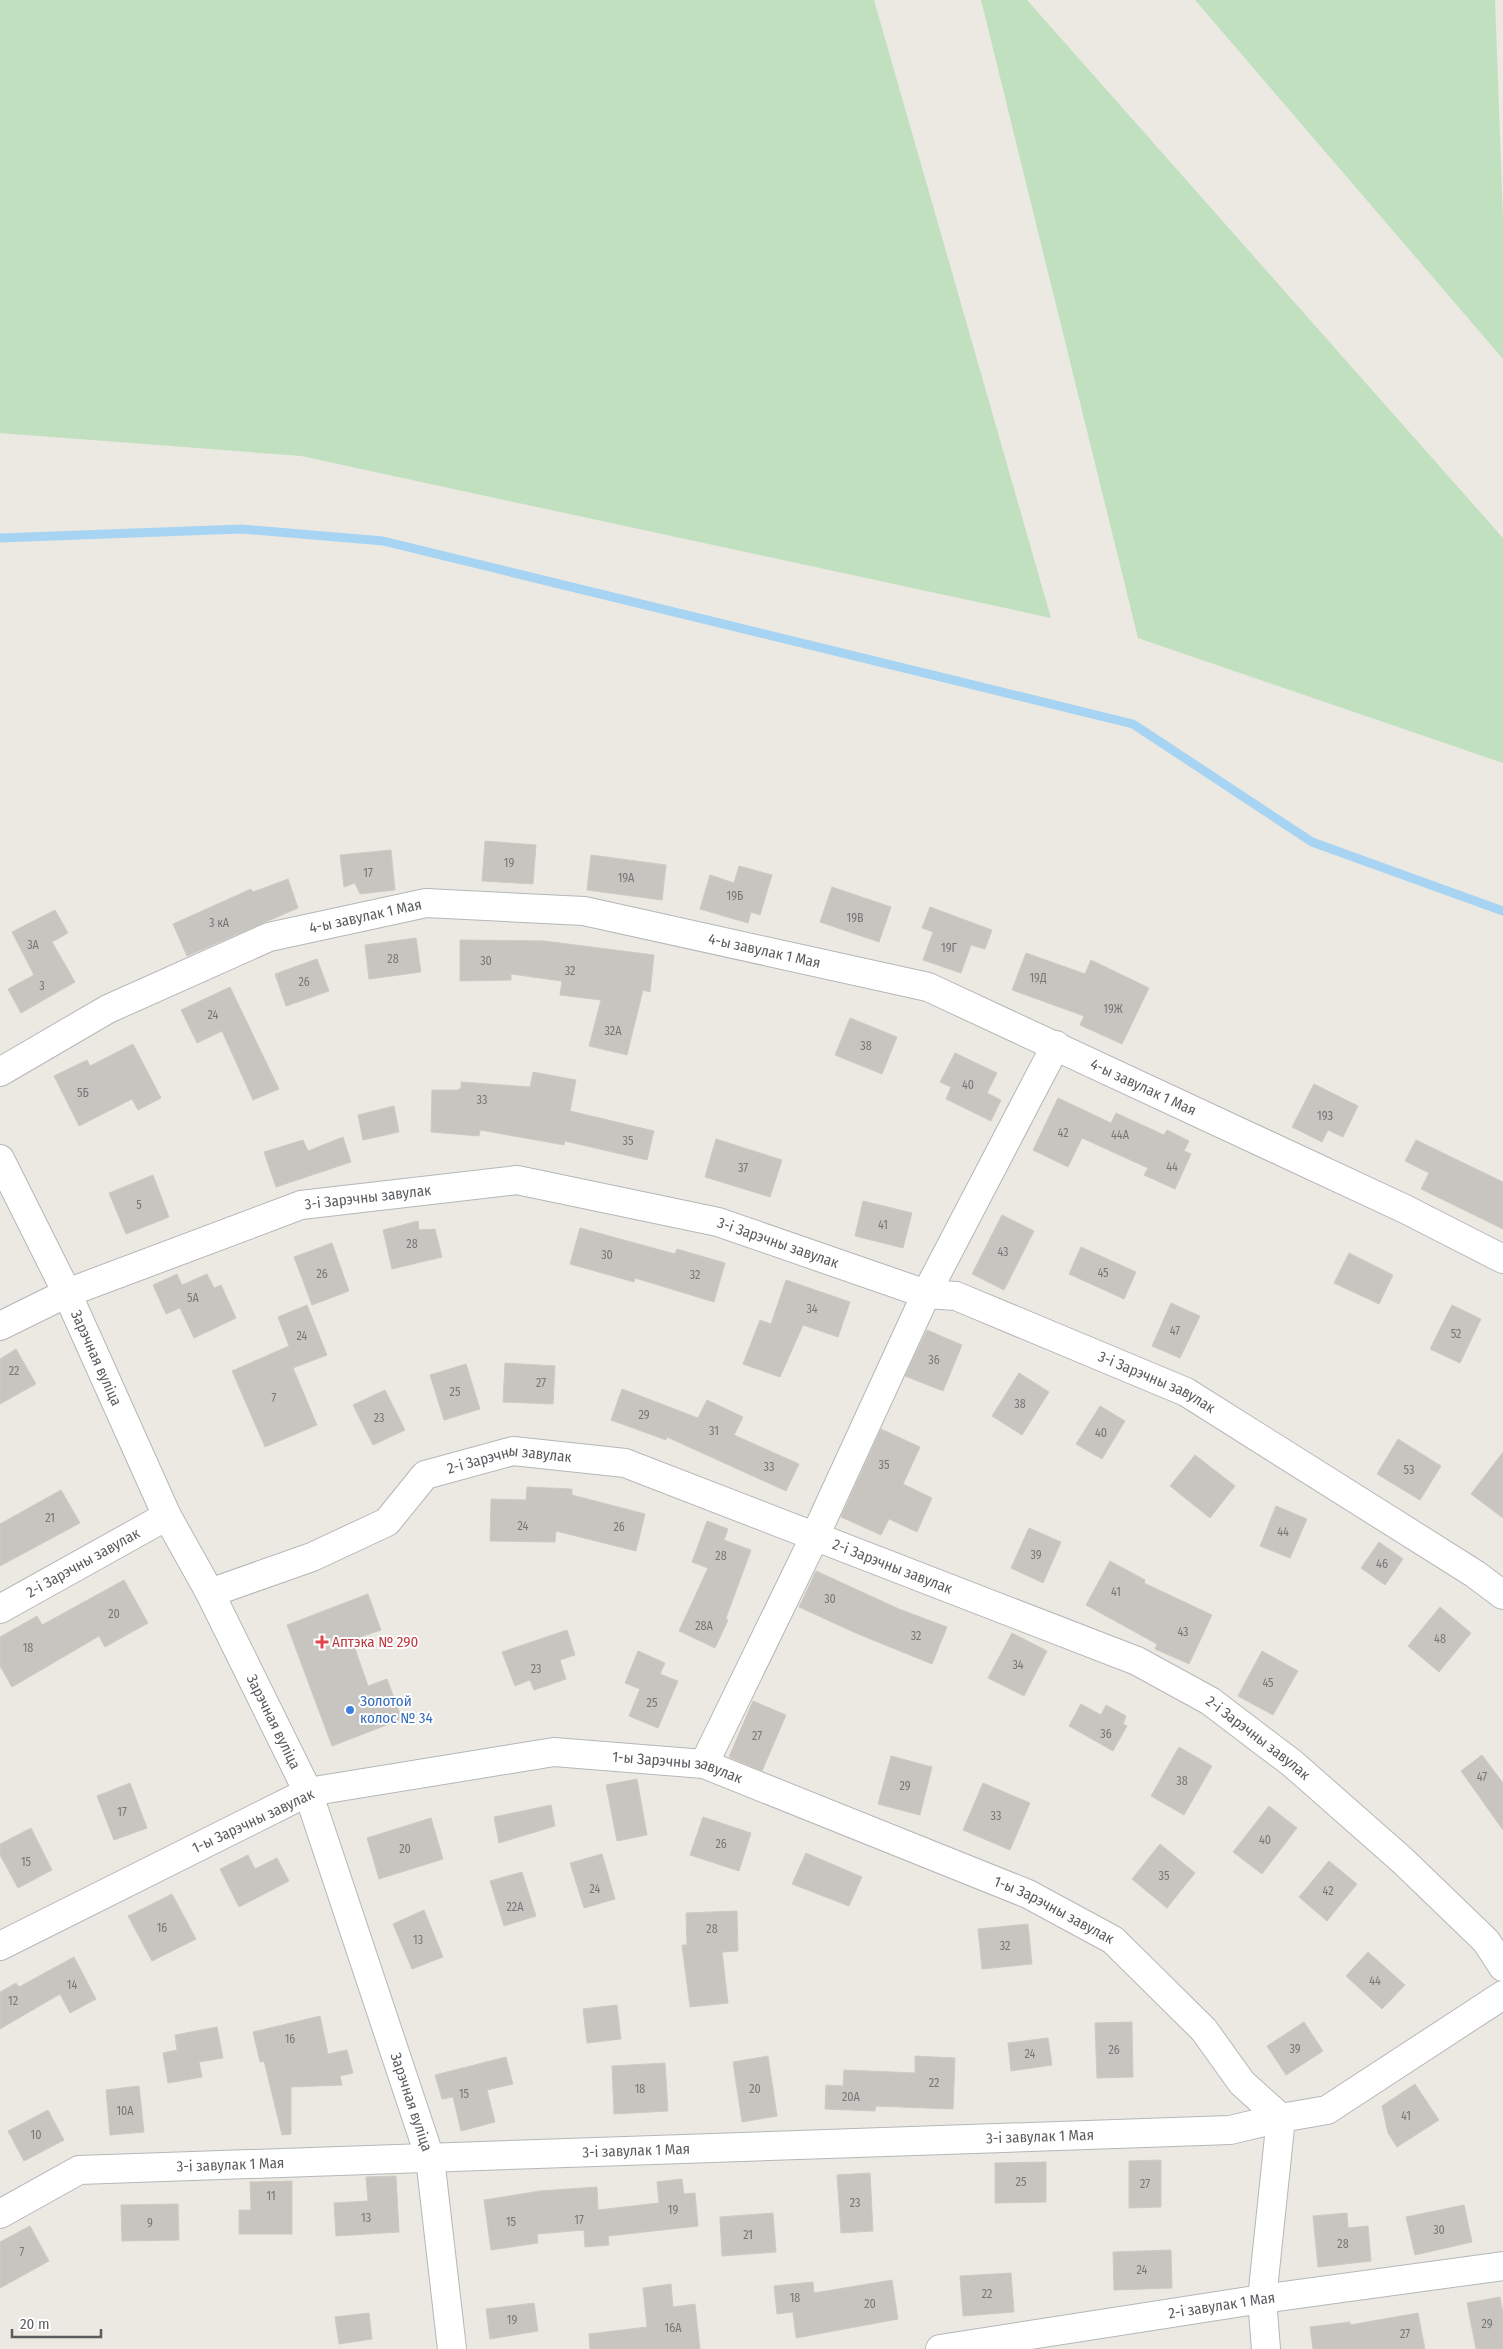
<svg xmlns="http://www.w3.org/2000/svg" width="1503" height="2349" viewBox="0 0 1503 2349" font-family="'Fira Sans Condensed',sans-serif">
  <style>
    .green { fill: #c1e0c0 }
    .lines { fill: none; stroke-linecap: round; stroke-linejoin: round }
    .stream { stroke: #a8d4f4; stroke-width: 9 }
    .building { fill: #c8c5c0; stroke: #cfcac1 }
    .minor-casing { stroke: #b4b7ba; stroke-width: 30 }
    .tertiary-casing { stroke: #b4b7ba; stroke-width: 30 }
    .minor { stroke: #fff; stroke-width: 28 }
    .tertiary { stroke: #fff; stroke-width: 28 }
    .health-dot { fill: #e0444e; stroke: #fff; stroke-width: 2 }
    .shop-dot { fill: #3f7fe0; stroke: #fff; stroke-width: 2 }
    .labels { text-anchor: middle; stroke-width: 4; stroke-linejoin: round; paint-order: stroke }
    .number-label { font-size: 12px; fill: #767778 }
    .street-label { font-size: 15px; fill: #5a5d60; stroke: #fff }
    .health-label { font-size: 15px; fill: #be3a42; stroke: #fff; text-anchor: start }
    .shop-label { font-size: 15px; fill: #366cbe; stroke: #fff; text-anchor: start }
  </style>
  <rect width="100%" height="100%" fill="#ebe9e1"/>
  <path class="green" d="M 0,0 L 874,0 L 1051,618 L 301,456 L 0,433 Z
    M 981,0 L 1027,0 L 1503,538 L 1503,763 L 1138,638 Z
    M 1195,0 L 1495,0 L 1503,218 L 1503,359 Z"/>
  <g class="lines">
    <path class="stream" d="M 0,538 L 241,529 L 383,541 L 1133,724 L 1312,842 L 1503,911"/>
  </g>
  <path class="building" d="M 485,841 L 536,845 L 533,884 L 482,881 Z
    M 391,850 L 395,890 L 360,894 L 355,883 L 344,887 L 340,855 Z
    M 591,855 L 666,865 L 662,900 L 587,890 Z
    M 739,866 L 772,875 L 760,915 L 751,912 L 748,923 L 700,909 L 710,875 L 734,883 Z
    M 288,879 L 298,908 L 187,956 L 173,924 L 251,889 L 253,892 Z
    M 832,887 L 891,907 L 879,942 L 820,922 Z
    M 930,907 L 992,930 L 985,949 L 971,945 L 961,973 L 923,960 L 933,932 L 922,928 Z
    M 55,910 L 68,933 L 52,942 L 75,982 L 21,1013 L 8,989 L 34,975 L 12,932 Z
    M 416,938 L 421,972 L 369,979 L 365,945 Z
    M 460,940 L 544,941 L 654,955 L 650,992 L 643,990 L 627,1055 L 589,1046 L 601,1000 L 560,995 L 562,981 L 511,974 L 511,980 L 460,981 Z
    M 1026,953 L 1085,974 L 1091,960 L 1149,988 L 1122,1044 L 1080,1025 L 1084,1016 L 1012,990 Z
    M 317,959 L 329,991 L 286,1006 L 275,974 Z
    M 230,987 L 279,1089 L 253,1100 L 222,1031 L 197,1043 L 181,1010 Z
    M 850,1018 L 897,1037 L 882,1074 L 835,1055 Z
    M 133,1044 L 161,1098 L 138,1110 L 132,1099 L 79,1126 L 54,1076 L 87,1060 L 90,1066 Z
    M 955,1053 L 997,1073 L 987,1093 L 1001,1100 L 991,1121 L 946,1099 L 951,1087 L 940,1082 Z
    M 533,1072 L 576,1080 L 570,1111 L 654,1131 L 647,1160 L 565,1141 L 564,1145 L 480,1130 L 479,1136 L 431,1132 L 432,1090 L 458,1090 L 461,1088 L 461,1082 L 530,1087 Z
    M 1314,1084 L 1358,1106 L 1343,1137 L 1328,1130 L 1322,1142 L 1292,1127 Z
    M 1058,1098 L 1111,1123 L 1116,1113 L 1164,1135 L 1167,1130 L 1189,1141 L 1184,1151 L 1191,1154 L 1175,1189 L 1144,1175 L 1148,1168 L 1082,1138 L 1068,1167 L 1033,1150 Z
    M 394,1106 L 399,1132 L 363,1140 L 358,1115 Z
    M 343,1137 L 351,1162 L 276,1187 L 264,1152 L 303,1140 L 308,1151 Z
    M 716,1139 L 782,1160 L 770,1197 L 705,1177 Z
    M 1416,1140 L 1503,1182 L 1503,1229 L 1421,1189 L 1429,1173 L 1405,1161 Z
    M 153,1175 L 169,1217 L 126,1234 L 109,1193 Z
    M 863,1201 L 912,1213 L 903,1248 L 855,1236 Z
    M 1002,1215 L 1034,1231 L 1004,1290 L 972,1274 Z
    M 418,1221 L 419,1230 L 435,1229 L 442,1257 L 392,1269 L 383,1230 Z
    M 580,1228 L 675,1254 L 677,1249 L 725,1263 L 714,1302 L 635,1278 L 634,1282 L 570,1264 Z
    M 332,1243 L 349,1291 L 312,1305 L 294,1257 Z
    M 1081,1247 L 1136,1272 L 1124,1299 L 1069,1274 Z
    M 1349,1253 L 1393,1275 L 1379,1304 L 1334,1283 Z
    M 177,1274 L 182,1285 L 207,1274 L 214,1288 L 221,1285 L 236,1318 L 194,1338 L 180,1308 L 166,1314 L 153,1285 Z
    M 786,1280 L 850,1302 L 838,1337 L 803,1325 L 780,1377 L 743,1364 L 760,1320 L 771,1324 Z
    M 1171,1303 L 1200,1316 L 1180,1358 L 1152,1346 Z
    M 307,1305 L 327,1355 L 293,1368 L 317,1425 L 265,1447 L 232,1371 L 289,1346 L 278,1317 Z
    M 1452,1305 L 1481,1319 L 1460,1363 L 1430,1349 Z
    M 927,1330 L 962,1345 L 943,1391 L 905,1376 Z
    M 16,1349 L 36,1384 L 0,1404 L 0,1359 Z
    M 505,1363 L 555,1366 L 553,1404 L 503,1402 Z
    M 466,1364 L 480,1409 L 444,1420 L 430,1375 Z
    M 1019,1373 L 1049,1392 L 1022,1435 L 992,1416 Z
    M 622,1389 L 698,1418 L 707,1400 L 743,1417 L 734,1435 L 799,1464 L 786,1491 L 667,1437 L 666,1440 L 611,1420 Z
    M 385,1390 L 405,1430 L 373,1445 L 353,1405 Z
    M 1100,1406 L 1125,1421 L 1102,1459 L 1076,1444 Z
    M 881,1429 L 920,1447 L 903,1484 L 932,1498 L 917,1532 L 889,1519 L 881,1535 L 841,1517 Z
    M 1398,1439 L 1441,1466 L 1420,1500 L 1377,1474 Z
    M 1503,1452 L 1503,1518 L 1471,1494 Z
    M 1195,1455 L 1235,1486 L 1210,1518 L 1170,1486 Z
    M 527,1487 L 572,1489 L 572,1495 L 645,1514 L 636,1551 L 556,1531 L 555,1542 L 490,1541 L 491,1499 L 526,1500 Z
    M 61,1490 L 80,1523 L 0,1566 L 0,1524 Z
    M 1276,1506 L 1307,1519 L 1290,1558 L 1260,1546 Z
    M 707,1521 L 728,1529 L 724,1540 L 751,1550 L 726,1618 L 728,1620 L 715,1648 L 679,1631 L 708,1568 L 692,1562 Z
    M 1029,1528 L 1061,1542 L 1043,1583 L 1011,1568 Z
    M 1379,1542 L 1403,1559 L 1385,1585 L 1361,1568 Z
    M 1110,1561 L 1145,1580 L 1144,1583 L 1212,1615 L 1189,1664 L 1155,1649 L 1157,1644 L 1086,1605 Z
    M 816,1571 L 899,1609 L 947,1627 L 932,1664 L 858,1634 L 799,1607 Z
    M 124,1580 L 148,1623 L 105,1647 L 99,1636 L 12,1687 L 0,1666 L 0,1637 L 37,1616 L 42,1625 Z
    M 368,1594 L 381,1630 L 352,1640 L 368,1686 L 387,1679 L 402,1719 L 332,1746 L 287,1625 Z
    M 1440,1607 L 1471,1633 L 1439,1672 L 1408,1646 Z
    M 567,1630 L 575,1655 L 560,1660 L 566,1679 L 534,1690 L 530,1680 L 515,1686 L 502,1652 Z
    M 1012,1633 L 1047,1651 L 1024,1696 L 988,1678 Z
    M 638,1651 L 665,1663 L 660,1674 L 678,1681 L 658,1728 L 629,1716 L 640,1689 L 625,1683 Z
    M 1262,1651 L 1298,1671 L 1273,1715 L 1238,1696 Z
    M 753,1701 L 786,1715 L 762,1771 L 729,1757 Z
    M 1081,1704 L 1101,1715 L 1106,1705 L 1126,1716 L 1123,1724 L 1127,1726 L 1113,1751 L 1069,1726 Z
    M 1179,1747 L 1212,1766 L 1184,1815 L 1151,1796 Z
    M 1482,1755 L 1503,1783 L 1503,1830 L 1461,1771 Z
    M 891,1756 L 932,1767 L 920,1815 L 878,1804 Z
    M 637,1779 L 647,1835 L 617,1841 L 606,1785 Z
    M 130,1783 L 147,1828 L 114,1840 L 97,1796 Z
    M 983,1783 L 1030,1803 L 1010,1850 L 963,1830 Z
    M 551,1805 L 555,1826 L 499,1843 L 494,1817 Z
    M 1269,1806 L 1297,1828 L 1262,1874 L 1233,1852 Z
    M 703,1817 L 751,1833 L 739,1871 L 690,1855 Z
    M 431,1818 L 443,1859 L 379,1879 L 367,1838 Z
    M 31,1828 L 52,1870 L 18,1888 L 0,1855 L 0,1844 Z
    M 1160,1844 L 1195,1873 L 1167,1908 L 1132,1879 Z
    M 806,1853 L 862,1877 L 849,1906 L 792,1884 Z
    M 602,1854 L 615,1899 L 584,1908 L 570,1863 Z
    M 248,1855 L 255,1869 L 277,1858 L 289,1881 L 239,1907 L 220,1869 Z
    M 1329,1861 L 1357,1884 L 1327,1921 L 1299,1897 Z
    M 522,1872 L 536,1916 L 504,1926 L 490,1881 Z
    M 172,1894 L 196,1939 L 152,1961 L 128,1916 Z
    M 424,1910 L 443,1957 L 412,1969 L 393,1924 Z
    M 737,1911 L 738,1951 L 722,1952 L 728,2003 L 690,2007 L 682,1945 L 687,1945 L 686,1913 Z
    M 1028,1924 L 1032,1964 L 982,1969 L 978,1929 Z
    M 1368,1952 L 1405,1985 L 1382,2009 L 1346,1976 Z
    M 74,1957 L 96,1999 L 70,2013 L 60,1994 L 0,2029 L 0,1992 L 16,1983 L 19,1987 Z
    M 617,2005 L 621,2039 L 587,2043 L 583,2009 Z
    M 320,2016 L 328,2054 L 347,2050 L 353,2073 L 340,2076 L 342,2085 L 291,2087 L 291,2134 L 282,2135 L 264,2061 L 260,2062 L 253,2032 Z
    M 1132,2022 L 1133,2077 L 1097,2078 L 1095,2023 Z
    M 1304,2022 L 1323,2051 L 1286,2075 L 1267,2046 Z
    M 217,2027 L 223,2058 L 199,2062 L 202,2077 L 168,2083 L 163,2053 L 177,2050 L 175,2035 Z
    M 1048,2038 L 1052,2065 L 1011,2071 L 1008,2043 Z
    M 768,2056 L 777,2116 L 742,2122 L 733,2062 Z
    M 915,2056 L 955,2058 L 953,2109 L 876,2106 L 875,2111 L 825,2109 L 826,2085 L 843,2086 L 844,2070 L 915,2073 Z
    M 506,2057 L 513,2084 L 487,2090 L 495,2122 L 461,2131 L 453,2097 L 442,2099 L 435,2075 Z
    M 665,2063 L 668,2111 L 614,2114 L 612,2066 Z
    M 1415,2084 L 1439,2120 L 1397,2147 L 1388,2133 L 1382,2106 Z
    M 139,2086 L 144,2132 L 110,2135 L 106,2090 Z
    M 48,2110 L 64,2140 L 24,2161 L 8,2131 Z
    M 1161,2160 L 1161,2207 L 1129,2208 L 1129,2161 Z
    M 1046,2162 L 1046,2202 L 995,2203 L 995,2163 Z
    M 870,2173 L 873,2231 L 841,2233 L 837,2175 Z
    M 396,2176 L 399,2232 L 336,2236 L 334,2203 L 368,2201 L 366,2177 Z
    M 682,2179 L 684,2194 L 695,2193 L 698,2226 L 608,2236 L 609,2245 L 585,2247 L 584,2230 L 537,2234 L 538,2243 L 491,2250 L 484,2200 L 540,2191 L 597,2187 L 598,2210 L 659,2203 L 657,2182 Z
    M 292,2181 L 292,2234 L 239,2234 L 239,2210 L 251,2210 L 250,2182 Z
    M 178,2204 L 179,2240 L 122,2241 L 121,2205 Z
    M 1464,2205 L 1472,2242 L 1415,2255 L 1406,2217 Z
    M 773,2213 L 776,2252 L 722,2256 L 720,2217 Z
    M 1347,2213 L 1348,2228 L 1368,2226 L 1371,2261 L 1318,2267 L 1313,2216 Z
    M 30,2226 L 49,2261 L 0,2288 L 0,2242 Z
    M 1171,2250 L 1172,2288 L 1114,2290 L 1113,2252 Z
    M 1011,2273 L 1014,2312 L 963,2316 L 960,2276 Z
    M 892,2280 L 898,2319 L 796,2338 L 793,2312 L 777,2314 L 774,2286 L 813,2282 L 814,2293 Z
    M 671,2284 L 673,2307 L 695,2304 L 700,2349 L 590,2349 L 589,2334 L 647,2327 L 643,2288 Z
    M 1500,2297 L 1503,2313 L 1503,2349 L 1476,2349 L 1467,2303 Z
    M 534,2303 L 538,2331 L 490,2339 L 486,2309 Z
    M 369,2313 L 372,2339 L 339,2344 L 335,2317 Z
    M 1418,2313 L 1425,2349 L 1313,2349 L 1310,2327 L 1350,2322 L 1350,2325 Z"/>
  <g class="lines">
    <defs>
      <g id="minor">
        <path id="s1" d="M 0,1072 L 108,1009 L 269,937 L 426,903 L 584,911 L 928,987 L 1405,1209 L 1503,1259"/>
        <path id="s2" d="M 0,1326 L 67,1293 L 301,1205 L 517,1180 L 718,1222 L 926,1294 L 956,1296 L 1186,1392 L 1475,1574 L 1503,1595"/>
        <path id="s3" d="M 210,1593 L 312,1557 L 387,1522 L 425,1475 L 513,1451 L 625,1463 L 1137,1661 L 1210,1701 L 1293,1764 L 1402,1860 L 1486,1941 L 1503,1967"/>
        <path id="s4" d="M 0,1609 L 167,1516"/>
        <path d="M 704,1764 L 815,1536 L 926,1294 L 1056,1045"/>
        <path d="M 0,1946 L 308,1792"/>
        <path id="s5" d="M 0,2214 L 79,2170 L 1230,2130 L 1281,2118 L 1262,2299 L 1266,2349"/>
        <path id="s6" d="M 940,2349 L 1262,2299 L 1503,2266"/>
      </g>
      <g id="tertiary">
        <path id="s7" d="M 0,1159 L 67,1293 L 167,1516 L 210,1593 L 308,1792 L 430,2158 L 452,2349"/>
        <path id="s8" d="M 308,1792 L 554,1752 L 704,1764 L 1028,1894 L 1113,1940 L 1204,2030 L 1242,2083 L 1281,2118 L 1327,2110 L 1503,1995"/>
      </g>
    </defs>
    <use href="#minor" class="minor-casing"/>
    <use href="#tertiary" class="tertiary-casing"/>
    <use href="#minor" class="minor"/>
    <use href="#tertiary" class="tertiary"/>
  </g>
  <path class="health-dot" d="M319.5 1634.5h5v5h5v5h-5v5h-5v-5h-5v-5h5z"/>
  <circle class="shop-dot" cx="350" cy="1710" r="5"/>
  <g class="labels">
    <g class="number-label">
      <text x="509" y="867">19</text>
      <text x="368" y="877">17</text>
      <text x="626" y="882">19А</text>
      <text x="735" y="900">19Б</text>
      <text x="855" y="922">19В</text>
      <text x="219" y="927">3 кА</text>
      <text x="33" y="949">3А</text>
      <text x="949" y="952">19Г</text>
      <text x="393" y="963">28</text>
      <text x="486" y="965">30</text>
      <text x="570" y="975">32</text>
      <text x="1038" y="982">19Д</text>
      <text x="304" y="986">26</text>
      <text x="42" y="990">3</text>
      <text x="1113" y="1013">19Ж</text>
      <text x="213" y="1019">24</text>
      <text x="613" y="1035">32А</text>
      <text x="866" y="1050">38</text>
      <text x="968" y="1089">40</text>
      <text x="83" y="1097">5Б</text>
      <text x="482" y="1104">33</text>
      <text x="1325" y="1120">19З</text>
      <text x="1063" y="1137">42</text>
      <text x="1120" y="1139">44А</text>
      <text x="628" y="1145">35</text>
      <text x="1172" y="1171">44</text>
      <text x="743" y="1172">37</text>
      <text x="139" y="1209">5</text>
      <text x="883" y="1229">41</text>
      <text x="412" y="1248">28</text>
      <text x="1003" y="1256">43</text>
      <text x="607" y="1259">30</text>
      <text x="1103" y="1277">45</text>
      <text x="322" y="1278">26</text>
      <text x="695" y="1279">32</text>
      <text x="193" y="1302">5А</text>
      <text x="812" y="1313">34</text>
      <text x="1175" y="1335">47</text>
      <text x="1456" y="1338">52</text>
      <text x="302" y="1340">24</text>
      <text x="934" y="1364">36</text>
      <text x="14" y="1375">22</text>
      <text x="541" y="1387">27</text>
      <text x="455" y="1396">25</text>
      <text x="274" y="1402">7</text>
      <text x="1020" y="1408">38</text>
      <text x="644" y="1419">29</text>
      <text x="379" y="1422">23</text>
      <text x="714" y="1435">31</text>
      <text x="1101" y="1437">40</text>
      <text x="884" y="1469">35</text>
      <text x="769" y="1471">33</text>
      <text x="1409" y="1474">53</text>
      <text x="50" y="1522">21</text>
      <text x="523" y="1530">24</text>
      <text x="619" y="1531">26</text>
      <text x="1283" y="1536">44</text>
      <text x="1036" y="1559">39</text>
      <text x="721" y="1560">28</text>
      <text x="1382" y="1568">46</text>
      <text x="1116" y="1596">41</text>
      <text x="830" y="1603">30</text>
      <text x="114" y="1618">20</text>
      <text x="704" y="1630">28А</text>
      <text x="1183" y="1636">43</text>
      <text x="916" y="1640">32</text>
      <text x="1440" y="1643">48</text>
      <text x="28" y="1652">18</text>
      <text x="1018" y="1669">34</text>
      <text x="536" y="1673">23</text>
      <text x="1268" y="1687">45</text>
      <text x="652" y="1707">25</text>
      <text x="1106" y="1738">36</text>
      <text x="757" y="1740">27</text>
      <text x="1482" y="1781">47</text>
      <text x="1182" y="1785">38</text>
      <text x="905" y="1790">29</text>
      <text x="122" y="1816">17</text>
      <text x="996" y="1820">33</text>
      <text x="1265" y="1844">40</text>
      <text x="721" y="1848">26</text>
      <text x="405" y="1853">20</text>
      <text x="26" y="1866">15</text>
      <text x="1164" y="1880">35</text>
      <text x="595" y="1893">24</text>
      <text x="1328" y="1895">42</text>
      <text x="515" y="1911">22А</text>
      <text x="162" y="1932">16</text>
      <text x="712" y="1933">28</text>
      <text x="418" y="1944">13</text>
      <text x="1005" y="1950">32</text>
      <text x="1375" y="1985">44</text>
      <text x="72" y="1989">14</text>
      <text x="13" y="2005">12</text>
      <text x="290" y="2043">16</text>
      <text x="1295" y="2053">39</text>
      <text x="1114" y="2054">26</text>
      <text x="1030" y="2058">24</text>
      <text x="934" y="2087">22</text>
      <text x="640" y="2093">18</text>
      <text x="755" y="2093">20</text>
      <text x="464" y="2098">15</text>
      <text x="851" y="2101">20А</text>
      <text x="125" y="2115">10А</text>
      <text x="1406" y="2120">41</text>
      <text x="36" y="2139">10</text>
      <text x="1021" y="2186">25</text>
      <text x="1145" y="2188">27</text>
      <text x="271" y="2200">11</text>
      <text x="855" y="2207">23</text>
      <text x="673" y="2214">19</text>
      <text x="366" y="2222">13</text>
      <text x="579" y="2224">17</text>
      <text x="511" y="2226">15</text>
      <text x="150" y="2227">9</text>
      <text x="1439" y="2234">30</text>
      <text x="748" y="2239">21</text>
      <text x="1343" y="2248">28</text>
      <text x="22" y="2256">7</text>
      <text x="1142" y="2274">24</text>
      <text x="987" y="2298">22</text>
      <text x="795" y="2302">18</text>
      <text x="870" y="2308">20</text>
      <text x="512" y="2324">19</text>
      <text x="1487" y="2328">29</text>
      <text x="673" y="2332">16А</text>
      <text x="1405" y="2338">27</text>
    </g>
    <g class="street-label">
      <text dy="5" stroke="none"><textPath href="#s1" startOffset="400">4-ы завулак 1 Мая</textPath></text>
      <text dy="5" stroke="none"><textPath href="#s1" startOffset="805">4-ы завулак 1 Мая</textPath></text>
      <text dy="5" stroke="none"><textPath href="#s1" startOffset="1210">4-ы завулак 1 Мая</textPath></text>
      <text dy="5" stroke="none"><textPath href="#s2" startOffset="392">3-і Зарэчны завулак</textPath></text>
      <text dy="5" stroke="none"><textPath href="#s2" startOffset="811">3-і Зарэчны завулак</textPath></text>
      <text dy="5" stroke="none"><textPath href="#s7" startOffset="221">Зарэчная вуліца</textPath></text>
      <text dy="5" stroke="none"><textPath href="#s2" startOffset="1216">3-і Зарэчны завулак</textPath></text>
      <text dy="5" stroke="none"><textPath href="#s3" startOffset="338">2-і Зарэчны завулак</textPath></text>
      <text dy="5" stroke="none"><textPath href="#s4" startOffset="95">2-і Зарэчны завулак</textPath></text>
      <text dy="5" stroke="none"><textPath href="#s3" startOffset="742">2-і Зарэчны завулак</textPath></text>
      <text dy="5" stroke="none"><textPath href="#s7" startOffset="626">Зарэчная вуліца</textPath></text>
      <text dy="5" stroke="none"><textPath href="#s3" startOffset="1148">2-і Зарэчны завулак</textPath></text>
      <text dy="5" stroke="none"><textPath href="#s8" startOffset="374">1-ы Зарэчны завулак</textPath></text>
      <text transform="translate(253 1821) rotate(-25)" y="5">1-ы Зарэчны завулак</text>
      <text dy="5" stroke="none"><textPath href="#s8" startOffset="779">1-ы Зарэчны завулак</textPath></text>
      <text dy="5" stroke="none"><textPath href="#s7" startOffset="1031">Зарэчная вуліца</textPath></text>
      <text dy="5" stroke="none"><textPath href="#s5" startOffset="1052">3-і завулак 1 Мая</textPath></text>
      <text dy="5" stroke="none"><textPath href="#s5" startOffset="648">3-і завулак 1 Мая</textPath></text>
      <text dy="5" stroke="none"><textPath href="#s5" startOffset="242">3-і завулак 1 Мая</textPath></text>
      <text dy="5" stroke="none"><textPath href="#s6" startOffset="285">2-і завулак 1 Мая</textPath></text>
    </g>
    <g class="health-label">
      <text x="332" y="1647">Аптэка № 290</text>
    </g>
    <g class="shop-label">
      <text x="360" y="1706">Золотой<tspan x="360" dy="17">колос № 34</tspan></text>
    </g>
  </g>
  <path d="M12 2329v8h89v-8" fill="none" stroke="#5a5d60" stroke-width="2.5"/>
  <text x="20" y="2329" font-size="15" fill="#5a5d60" stroke="#ffffff" stroke-width="4" paint-order="stroke">20 m</text>
</svg>
